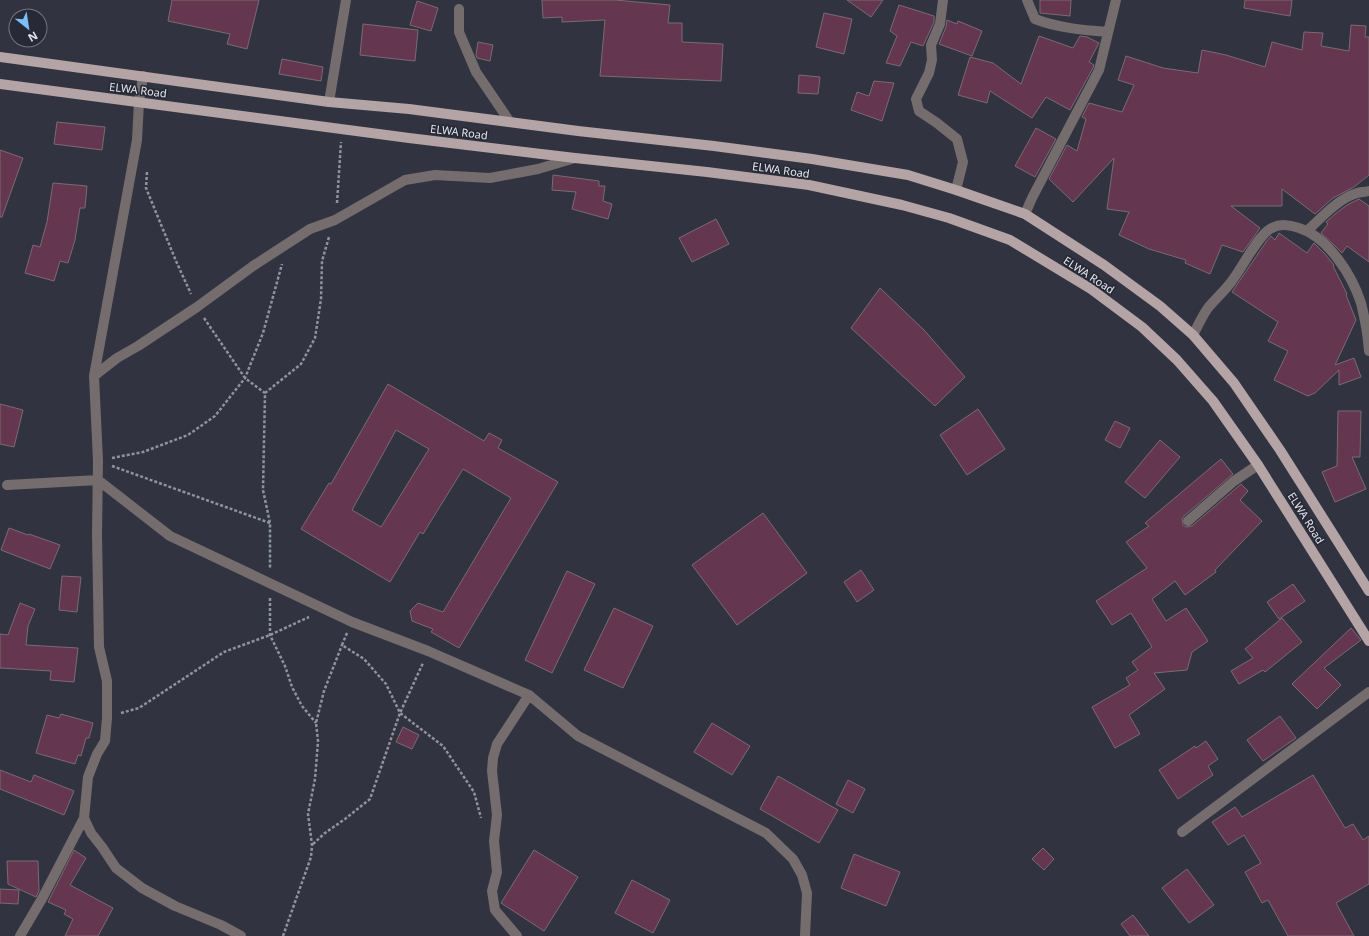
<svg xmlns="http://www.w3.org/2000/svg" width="1369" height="936" viewBox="0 0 1369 936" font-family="'Noto Sans',sans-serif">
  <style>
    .building { fill: #653650; stroke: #7a6a72; fill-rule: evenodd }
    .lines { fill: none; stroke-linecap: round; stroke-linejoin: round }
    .path { stroke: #90939d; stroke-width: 2.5; stroke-dasharray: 3 2; stroke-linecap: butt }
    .minor { stroke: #756d6d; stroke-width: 10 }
    .major { stroke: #b4a4a5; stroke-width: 10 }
    .labels { text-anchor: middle; stroke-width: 3.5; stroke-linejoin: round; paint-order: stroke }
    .street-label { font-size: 11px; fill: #e3e6ee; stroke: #272a36 }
  </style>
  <rect width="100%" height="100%" fill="#313440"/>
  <path class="building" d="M 172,0 L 259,0 L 247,49 L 227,44 L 230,34 L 168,21 Z
    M 542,0 L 615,0 L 670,5 L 668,23 L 682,23 L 682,42 L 723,44 L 721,81 L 600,76 L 605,20 L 562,22 L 562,17 L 543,18 Z
    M 847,0 L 883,0 L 871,17 Z
    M 1040,0 L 1071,0 L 1070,16 L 1040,13 Z
    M 1245,0 L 1292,0 L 1290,16 L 1244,8 Z
    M 417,1 L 438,8 L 431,31 L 410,25 Z
    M 899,5 L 934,16 L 934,22 L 923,46 L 911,42 L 900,66 L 886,63 L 897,36 L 890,31 Z
    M 824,13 L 852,19 L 844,54 L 816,47 Z
    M 947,20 L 957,24 L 958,21 L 982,31 L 972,56 L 939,44 L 946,27 Z
    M 363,24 L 418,30 L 415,61 L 360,55 Z
    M 1351,25 L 1366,26 L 1365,37 L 1369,37 L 1369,175 L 1354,187 L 1333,198 L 1315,214 L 1282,189 L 1282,206 L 1231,206 L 1260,228 L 1243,252 L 1222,245 L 1210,274 L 1185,263 L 1186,260 L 1149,249 L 1119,235 L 1129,212 L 1107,209 L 1114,158 L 1073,202 L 1049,179 L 1067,145 L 1077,151 L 1086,119 L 1082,117 L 1089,103 L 1122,112 L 1134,85 L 1118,80 L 1126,56 L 1163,68 L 1198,73 L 1202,50 L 1226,55 L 1265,67 L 1272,42 L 1302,50 L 1304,32 L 1323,33 L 1321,46 L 1349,51 Z
    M 1039,36 L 1073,48 L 1080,36 L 1087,37 L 1099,43 L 1089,62 L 1094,65 L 1093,68 L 1070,110 L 1046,97 L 1032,118 L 990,91 L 987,103 L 958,95 L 970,57 L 993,63 L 1021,84 Z
    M 478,42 L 493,45 L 490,61 L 477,58 L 476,55 Z
    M 282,59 L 323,67 L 321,81 L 279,74 Z
    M 799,75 L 820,77 L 818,94 L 798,93 Z
    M 874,81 L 894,83 L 882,121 L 851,110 L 857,92 L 869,96 Z
    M 57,122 L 105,127 L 102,150 L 54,144 Z
    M 1036,128 L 1056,139 L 1035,177 L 1015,166 Z
    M 0,150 L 23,158 L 2,217 L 0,217 Z
    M 553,175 L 599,181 L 599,186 L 605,186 L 603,201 L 612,204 L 608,219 L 572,209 L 576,192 L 552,190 Z
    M 53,183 L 87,186 L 85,208 L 80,208 L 75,240 L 68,263 L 60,261 L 54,281 L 25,273 L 33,245 L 40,247 L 47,222 Z
    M 1359,199 L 1369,206 L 1369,262 L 1347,246 L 1342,253 L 1333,244 L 1321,233 L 1328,224 L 1326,222 L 1335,214 L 1347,205 Z
    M 716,219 L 729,244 L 692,262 L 679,238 Z
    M 1279,233 L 1307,253 L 1314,243 L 1324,253 L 1334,265 L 1333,266 L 1347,294 L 1346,295 L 1356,320 L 1335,365 L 1354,358 L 1361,377 L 1339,385 L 1339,370 L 1315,393 L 1308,396 L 1274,380 L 1288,351 L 1268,341 L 1278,322 L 1232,292 L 1266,242 L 1271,236 L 1275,240 Z
    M 880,288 L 924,330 L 965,377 L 935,406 L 851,328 Z
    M 388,384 L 484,441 L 489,433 L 502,440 L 498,448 L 558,482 L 459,648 L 431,632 L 433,629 L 412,621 L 410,611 L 418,603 L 443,612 L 511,498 L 463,469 L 423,534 L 420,532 L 390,582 L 301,529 L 329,483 L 331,484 ZM 396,430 L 429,449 L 381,527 L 352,510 Z
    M 0,404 L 23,410 L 14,447 L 0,444 Z
    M 978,409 L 1005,449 L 967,475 L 940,435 Z
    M 1338,411 L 1361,411 L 1360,457 L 1352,457 L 1366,489 L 1335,502 L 1322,472 L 1337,466 Z
    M 1115,421 L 1130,428 L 1120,448 L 1105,440 Z
    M 1160,440 L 1180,457 L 1145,498 L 1125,482 Z
    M 1221,459 L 1233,474 L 1184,516 L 1182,519 L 1183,525 L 1186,527 L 1192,526 L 1241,484 L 1248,491 L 1240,500 L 1262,521 L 1215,570 L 1216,572 L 1185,595 L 1175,581 L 1152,599 L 1166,621 L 1186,608 L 1208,641 L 1192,652 L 1187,670 L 1154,673 L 1165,689 L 1129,715 L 1140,734 L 1115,748 L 1092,707 L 1130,685 L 1126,678 L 1138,670 L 1132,662 L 1152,647 L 1131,613 L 1112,625 L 1096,601 L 1147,568 L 1126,542 L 1149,526 L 1145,523 Z
    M 763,513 L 807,573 L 737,625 L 692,565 Z
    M 9,528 L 28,535 L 29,534 L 60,545 L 50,569 L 1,550 Z
    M 861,570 L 874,590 L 857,602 L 844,582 Z
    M 567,571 L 595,584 L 552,673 L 525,660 Z
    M 62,576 L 81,577 L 77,612 L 59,610 Z
    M 1293,584 L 1305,601 L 1279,619 L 1267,602 Z
    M 20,603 L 35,609 L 28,626 L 26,645 L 78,648 L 74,682 L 50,680 L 51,671 L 0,668 L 0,634 L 8,635 Z
    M 614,608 L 653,626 L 623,688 L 584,670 Z
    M 1282,618 L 1302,642 L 1265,672 L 1263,670 L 1239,684 L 1231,671 L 1253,658 L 1245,649 Z
    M 1351,628 L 1361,640 L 1324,668 L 1341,685 L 1317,709 L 1292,684 Z
    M 61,714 L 93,723 L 89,738 L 86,738 L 81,756 L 78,755 L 75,764 L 36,753 L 47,715 L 59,718 Z
    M 1280,716 L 1296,738 L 1263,761 L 1247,740 Z
    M 712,723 L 750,746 L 732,775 L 694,752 Z
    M 403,727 L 419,735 L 412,749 L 396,742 Z
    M 1206,741 L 1218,759 L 1208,766 L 1213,775 L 1178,799 L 1159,770 L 1195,746 L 1196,748 Z
    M 0,770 L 31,782 L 34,775 L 74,791 L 64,815 L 0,789 Z
    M 1313,775 L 1345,828 L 1353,824 L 1363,840 L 1369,836 L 1369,884 L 1336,903 L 1354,936 L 1288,936 L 1268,900 L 1262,903 L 1245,872 L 1261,863 L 1244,835 L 1228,845 L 1212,822 L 1235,807 L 1242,817 Z
    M 778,776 L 838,810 L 819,843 L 760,809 Z
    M 848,780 L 865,789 L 853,813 L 836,804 Z
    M 1043,848 L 1054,859 L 1044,870 L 1032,859 Z
    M 74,850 L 86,858 L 70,885 L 113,908 L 98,936 L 65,936 L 73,919 L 64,914 L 66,910 L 48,902 Z
    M 534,850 L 578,877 L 544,931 L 501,903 Z
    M 854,854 L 900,872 L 886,906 L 841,888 Z
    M 7,861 L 38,861 L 39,891 L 36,897 L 8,884 Z
    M 1187,869 L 1214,905 L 1189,923 L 1162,888 Z
    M 632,880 L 670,900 L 653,933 L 615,913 Z
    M 0,889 L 19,890 L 18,904 L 0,903 Z
    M 1133,915 L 1149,936 L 1130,936 L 1121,924 Z"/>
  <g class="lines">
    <path class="path" d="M 147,172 L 146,188 L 176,261 L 191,294
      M 337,203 L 341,142
      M 204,318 L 245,378 L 265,393 L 263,490 L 270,523 L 270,569
      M 265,393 L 301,364 L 315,338 L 321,299 L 322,261 L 329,237
      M 112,458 L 143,452 L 188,435 L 215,416 L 245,378 L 263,333 L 282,264
      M 112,466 L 270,523
      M 270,598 L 270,635 L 285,666 L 292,687 L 302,706 L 316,723
      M 347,633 L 342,645 L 364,659 L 386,684 L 400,713 L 443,746 L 474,792 L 481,818
      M 121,713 L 139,708 L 224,652 L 270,635 L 309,617
      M 313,844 L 325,833 L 345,819 L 370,799 L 400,713 L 423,663
      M 283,936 L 311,857 L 312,845 L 308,814 L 315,779 L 318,741 L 316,723 L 324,691 L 342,645"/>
    <path class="minor" d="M 943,0 L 940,24 L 931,45 L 932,60 L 929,73 L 916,99 L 919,111 L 937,123 L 957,139 L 963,162 L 956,190
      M 1027,0 L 1035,19 C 1058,28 1083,30 1108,32
      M 459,9 L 459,32 L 476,72 L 510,122
      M 329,102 L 346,0
      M 1025,214 L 1032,198 L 1099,70 L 1116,0
      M 1307,231 C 1321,218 1339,198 1357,193 C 1360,192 1365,192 1369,191
      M 1193,335 C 1198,326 1202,316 1208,308 C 1216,298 1227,289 1234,278 C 1243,266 1258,236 1270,229 C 1280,223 1289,225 1299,228 C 1328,237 1352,275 1361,303 C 1365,319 1368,336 1369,351
      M 94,376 L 117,358 L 138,346 L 197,307 L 253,266 L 310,229 L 335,220 L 405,180 L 435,175 L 490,178 L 538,169 L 575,158
      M 7,485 L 98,480 L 170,536 L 352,622 L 428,651 L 529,695 L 578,736 L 766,833 L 793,859 L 802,875 L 807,893 L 805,936
      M 1188,521 L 1234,481 L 1258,465
      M 84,818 L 91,833 L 102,847 L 116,868 L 142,888 L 175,906 L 221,925 L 241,936
      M 1182,832 L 1369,692
      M 20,936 L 43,897 L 84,818 L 88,777 L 97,754 L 105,741 L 107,718 L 107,681 L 99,647 L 97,535 L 98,461 L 94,376 L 137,140 L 139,102 L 143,76
      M 517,936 L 495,910 L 492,891 L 497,872 L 494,841 L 497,815 L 492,771 L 493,758 L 497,744 L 529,695"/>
    <path class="major" d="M 0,57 L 329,102 L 409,109 L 578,131 L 714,146 L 812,159 L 908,175 L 956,190 L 1025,214 L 1104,265 L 1160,306 L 1193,335 L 1234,383 L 1280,450 L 1369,591
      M 0,84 L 409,138 L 575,158 L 707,172 L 809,185 L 902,205 L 949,218 L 1010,240 L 1091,289 L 1142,327 L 1177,360 L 1213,401 L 1258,465 L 1369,641"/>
  </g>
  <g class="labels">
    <g class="street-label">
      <text transform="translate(138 90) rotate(7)" y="4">ELWA Road</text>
      <text transform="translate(459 132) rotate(7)" y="4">ELWA Road</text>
      <text transform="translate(781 170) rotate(8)" y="4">ELWA Road</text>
      <text transform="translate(1089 275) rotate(33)" y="4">ELWA Road</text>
      <text transform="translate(1306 518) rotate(58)" y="4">ELWA Road</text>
    </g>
  </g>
  <g transform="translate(28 28) rotate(150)"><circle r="19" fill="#272a36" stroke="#727580"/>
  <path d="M0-3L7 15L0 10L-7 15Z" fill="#7bbef8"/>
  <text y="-6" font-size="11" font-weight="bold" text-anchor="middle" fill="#e3e6ee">N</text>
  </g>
</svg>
